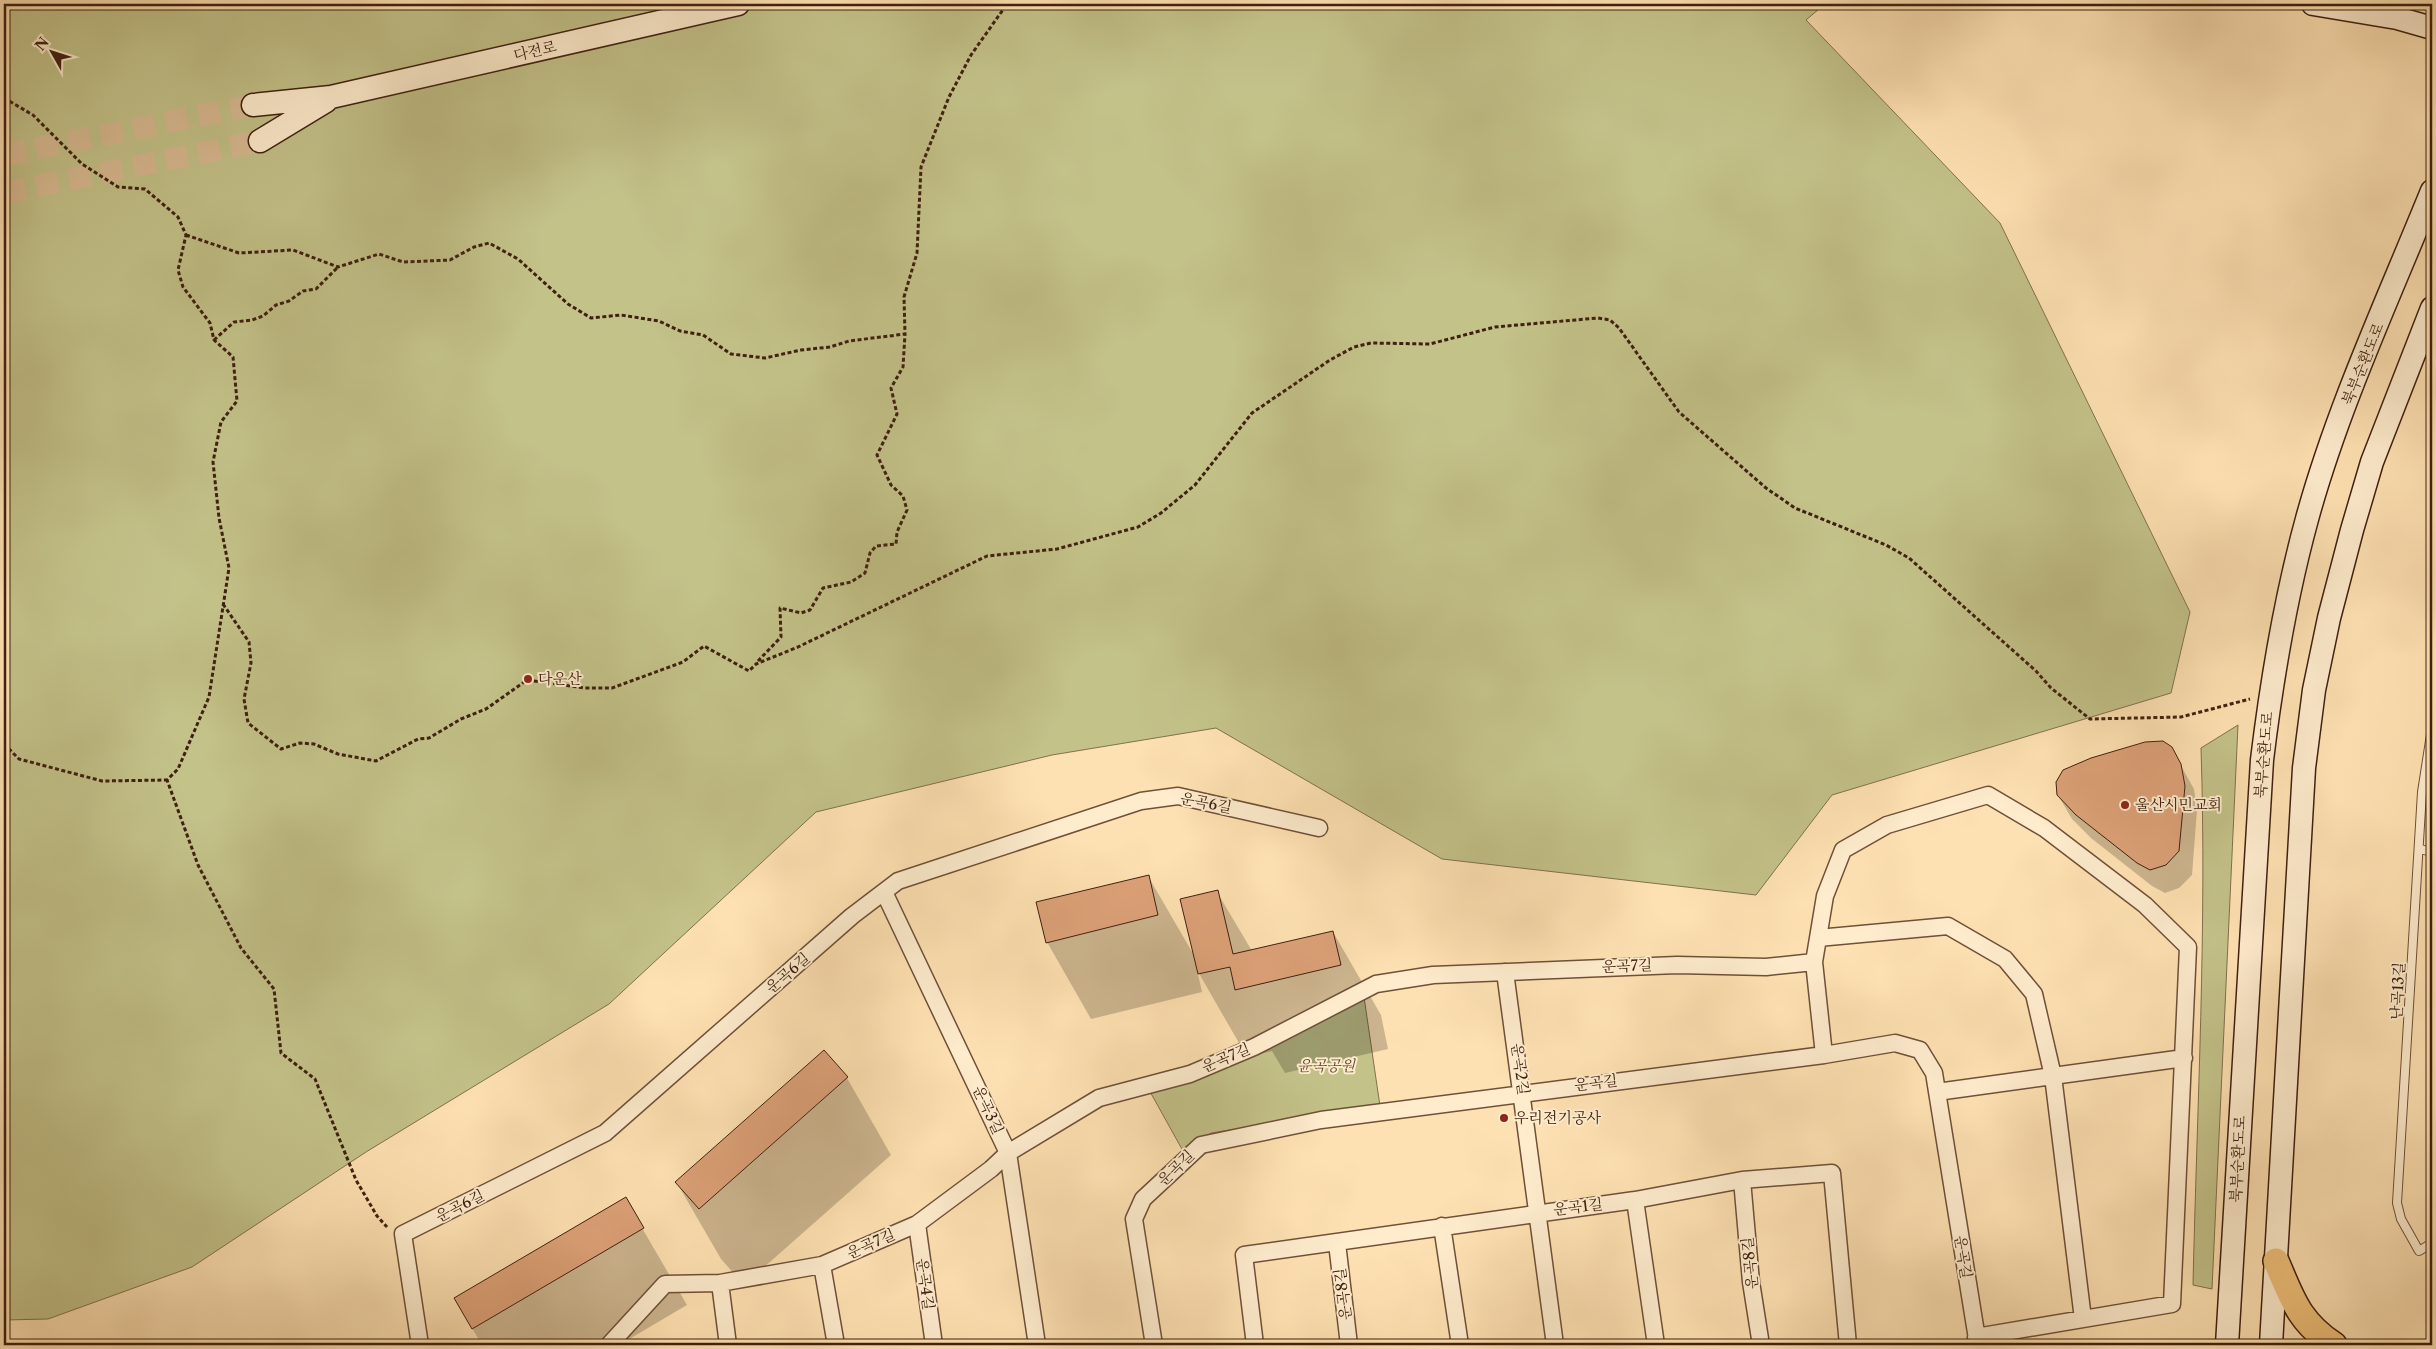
<svg xmlns="http://www.w3.org/2000/svg" width="2436" height="1349" viewBox="0 0 2436 1349" font-family="'Libre Caslon Text','Noto Serif KR',serif">
  <style>
    .green { fill: #c3c289; stroke: #81714c }
    .shadow { fill: #0003 }
    .building { fill: #dda178; stroke: #3f2010 }
    .lines { fill: none; stroke-linecap: round; stroke-linejoin: round }
    .secondary-tunnel { stroke: #d8ba92; stroke-width: 22; stroke-dasharray: 22 11; stroke-linecap: butt }
    .lane-casing { stroke: #6f5038; stroke-width: 10 }
    .street-casing { stroke: #6f5038; stroke-width: 19 }
    .secondary-casing { stroke: #3f2010; stroke-width: 25 }
    .primary-casing { stroke: #3f2010; stroke-width: 28 }
    .path { stroke: #3f2010; stroke-width: 3; stroke-dasharray: 4 2.5; stroke-linecap: butt }
    .lane { stroke: #feeccd; stroke-width: 8 }
    .street { stroke: #feeccd; stroke-width: 16 }
    .secondary { stroke: #feeccd; stroke-width: 22 }
    .primary { stroke: #efc079; stroke-width: 25 }
    .poi-dot { fill: #8f2418; stroke: #feeccd; stroke-width: 2 }
    .labels { text-anchor: middle; stroke-width: 4; stroke-linejoin: round; paint-order: stroke }
    .street-label { font-size: 15px; fill: #3f2010; stroke: #feeccd }
    .poi-label { font-size: 15px; fill: #3f2010; stroke: #feeccd; text-anchor: start }
    .park-label { font-size: 15px; font-style: italic; fill: #60482e; stroke: #feeccd }
  </style>
  <rect width="100%" height="100%" fill="#fee1b2"/>
  <filter id="stains"><feTurbulence type="fractalNoise" baseFrequency=".004" numOctaves="4"/><feColorMatrix values="0 0 0 0 .2 0 0 0 0 .09 0 0 0 0 .02 0 0 0 .5 -.17"/></filter>
  <radialGradient id="worn" r=".72"><stop offset=".6" stop-color="#630" stop-opacity="0"/><stop offset="1" stop-color="#630" stop-opacity=".3"/></radialGradient>
  <path class="green" d="M 4,4 L 1825,4 L 1806,20 L 2000,223 L 2190,612 L 2171,693 L 1832,795 L 1756,895 L 1442,859 L 1216,728 L 1052,755 L 816,812 L 609,1004 L 366,1152 L 192,1267 L 48,1319 L 4,1320 Z
    M 2238,725 L 2212,1289 L 2193,1285 C 2197,1106 2207,927 2201,748 Z
    M 1364,997 L 1380,1106 L 1211,1133 L 1183,1151 L 1148,1088 Z"/>
  <path class="shadow" d="M 2171,748 L 2194,789 L 2197,810 L 2192,875 L 2179,888 L 2165,893 L 2152,886 L 2091,838 L 2072,819 L 2058,795 Z
    M 1148,876 L 1195,957 L 1217,892 L 1252,951 L 1333,932 L 1381,1015 L 1388,1049 L 1285,1073 L 1272,1051 L 1247,1057 L 1197,970 L 1202,992 L 1091,1019 L 1047,942 Z
    M 824,1052 L 847,1078 L 891,1155 L 744,1285 L 721,1259 L 677,1183 Z
    M 625,1199 L 687,1305 L 619,1345 L 482,1345 L 455,1299 Z"/>
  <path class="building" d="M 2163,741 L 2172,747 L 2181,764 L 2185,786 L 2179,851 L 2166,865 L 2150,870 L 2137,863 L 2076,815 L 2057,795 L 2056,782 L 2063,770 L 2091,758 L 2145,742 Z
    M 1149,875 L 1158,915 L 1046,943 L 1036,902 Z
    M 1218,890 L 1233,954 L 1333,931 L 1341,965 L 1235,990 L 1230,967 L 1198,974 L 1180,899 Z
    M 824,1050 L 848,1077 L 699,1209 L 675,1182 Z
    M 626,1197 L 644,1228 L 472,1329 L 454,1298 Z"/>
  <g class="lines">
    <path class="secondary-tunnel" d="M 4,155 L 253,105
      M 4,193 L 260,141"/>
    <defs>
      <path id="lane" d="M 2432,728 L 2422,792 L 2397,1203 L 2401,1219 L 2419,1251 L 2432,1243
        M 2420,849 L 2432,852"/>
      <path id="street" d="M 884,892 L 1008,1153 L 1037,1345
        M 1818,938 L 1948,926 L 2005,959 L 2034,994 L 2053,1076 L 2083,1319
        M 1814,962 L 1825,896 L 1843,850 L 1887,825 L 1988,795 L 2044,828 L 2145,905 L 2188,947 L 2172,1304 L 1976,1337
        M 1505,972 L 1555,1345
        M 1937,1092 L 2184,1058
        M 1742,1180 L 1751,1282 L 1761,1345
        M 1635,1200 L 1656,1345
        M 917,1224 L 934,1345
        M 1442,1226 L 1460,1345
        M 1337,1243 L 1349,1345
        M 822,1265 L 836,1345
        M 720,1283 L 728,1345
        M 420,1345 L 403,1234 L 605,1133 L 852,916 L 898,881 L 1141,801 L 1178,796 L 1319,828
        M 609,1345 L 665,1284 L 720,1283 L 822,1265 L 917,1224 L 991,1169 L 1008,1153 L 1099,1098 L 1190,1074 L 1254,1047 L 1376,984 L 1433,975 L 1677,965 L 1766,967 L 1814,962 L 1824,1055
        M 1154,1345 L 1134,1219 L 1143,1199 L 1201,1145 L 1321,1120 L 1824,1055 L 1895,1043 L 1920,1050 L 1934,1073 L 1978,1345
        M 1255,1345 L 1244,1255 L 1635,1200 L 1742,1180 L 1832,1173 L 1848,1345"/>
      <path id="secondary" d="M 2313,4 L 2397,18 L 2432,28
        M 253,105 L 331,97 L 738,4
        M 260,141 L 326,101
        M 2227,1345 L 2262,760 C 2272,678 2285,599 2307,519 C 2337,409 2389,297 2432,191
        M 2271,1345 L 2304,768 L 2314,690 L 2329,618 L 2352,530 L 2372,462 L 2432,308"/>
      <path id="primary" d="M 2276,1261 C 2292,1298 2298,1321 2334,1345"/>
    </defs>
    <use href="#lane" class="lane-casing"/>
    <use href="#street" class="street-casing"/>
    <use href="#secondary" class="secondary-casing"/>
    <use href="#primary" class="primary-casing"/>
    <path class="path" d="M 4,98 L 33,115 L 82,164 L 118,187 L 145,189 L 178,217 L 186,235 L 178,270 L 183,287 L 210,323 L 214,340 L 233,357 L 237,401 L 221,422 L 213,462 L 219,518 L 229,568 L 209,697 L 178,769 L 167,780 L 198,865 L 241,948 L 274,989 L 281,1053 L 315,1079 L 356,1180 L 377,1216 L 387,1227
      M 186,235 L 239,253 L 293,250 L 338,267 L 379,254 L 403,262 L 450,260 L 474,247 L 489,243 L 518,259 L 568,304 L 591,318 L 621,315 L 659,321 L 680,331 L 703,335 L 731,354 L 765,358 L 801,350 L 830,347 L 849,341 L 905,334 L 904,297 L 917,253 L 921,167 L 949,97 L 971,55 L 1007,4
      M 214,340 L 234,322 L 252,320 L 263,316 L 276,305 L 289,301 L 303,291 L 316,289 L 338,267
      M 223,604 L 249,642 L 251,663 L 244,699 L 248,723 L 281,749 L 300,743 L 314,744 L 338,754 L 376,761 L 418,739 L 429,738 L 461,719 L 486,709 L 527,680 L 585,688 L 612,688 L 683,662 L 704,646 L 749,671 L 756,664 L 798,647 L 987,556 L 1057,549 L 1138,527 L 1161,513 L 1195,485 L 1252,413 L 1330,360 L 1354,347 L 1371,343 L 1430,344 L 1495,327 L 1598,318 L 1610,320 L 1619,328 L 1679,412 L 1766,488 L 1795,508 L 1886,545 L 1909,558 L 2036,671 L 2051,688 L 2090,719 L 2181,717 L 2250,699
      M 758,661 L 781,637 L 780,608 L 801,613 L 810,610 L 823,588 L 851,582 L 865,573 L 870,553 L 876,546 L 896,544 L 897,532 L 907,510 L 903,496 L 891,485 L 877,455 L 897,414 L 891,388 L 903,367 L 905,334
      M 4,744 L 19,759 L 102,781 L 167,780"/>
    <use href="#lane" class="lane"/>
    <use href="#street" class="street"/>
    <use href="#secondary" class="secondary"/>
    <use href="#primary" class="primary"/>
  </g>
  <g class="poi-dot">
    <circle cx="528" cy="679" r="5"/>
    <circle cx="2125" cy="805" r="5"/>
    <circle cx="1504" cy="1118" r="5"/>
  </g>
  <g class="labels">
    <g class="street-label">
      <text transform="translate(535 51) rotate(-13)" y="5">다전로</text>
      <text transform="translate(2363 364) rotate(-68)" y="5">북부순환도로</text>
      <text transform="translate(2264 755) rotate(-85)" y="5">북부순환도로</text>
      <text transform="translate(1206 803) rotate(11)" y="5">운곡6길</text>
      <text transform="translate(1627 966) rotate(-2)" y="5">운곡7길</text>
      <text transform="translate(788 973) rotate(-41)" y="5">운곡6길</text>
      <text transform="translate(2398 991) rotate(-87)" y="5">난곡13길</text>
      <text transform="translate(1226 1058) rotate(-23)" y="5">운곡7길</text>
      <text transform="translate(1520 1069) rotate(82)" y="5">운곡2길</text>
      <text transform="translate(1596 1083) rotate(-7)" y="5">운곡길</text>
      <text transform="translate(988 1110) rotate(65)" y="5">운곡3길</text>
      <text transform="translate(2238 1159) rotate(-87)" y="5">북부순환도로</text>
      <text transform="translate(1176 1168) rotate(-44)" y="5">운곡길</text>
      <text transform="translate(460 1206) rotate(-27)" y="5">운곡6길</text>
      <text transform="translate(1578 1207) rotate(-7)" y="5">운곡1길</text>
      <text transform="translate(871 1244) rotate(-24)" y="5">운곡7길</text>
      <text transform="translate(1963 1257) rotate(81)" y="5">운곡길</text>
      <text transform="translate(1750 1263) rotate(-96)" y="5">운곡8길</text>
      <text transform="translate(925 1284) rotate(82)" y="5">운곡4길</text>
      <text transform="translate(1343 1294) rotate(-97)" y="5">운곡8길</text>
    </g>
    <g class="poi-label">
      <text x="538" y="684">다운산</text>
      <text x="2135" y="810">울산시민교회</text>
      <text x="1514" y="1123">우리전기공사</text>
    </g>
    <g class="park-label">
      <text x="1326" y="1071">윤곡공원</text>
    </g>
  </g>
  <rect width="2436" height="1349" fill="none" stroke="#fee1b2" stroke-width="20"/>
  <rect x="5" y="5" width="2426" height="1339" fill="none" stroke="#3f2010" stroke-width="2.5"/>
  <rect x="10" y="10" width="2416" height="1329" fill="none" stroke="#3f2010"/>
  <g transform="translate(52 52) rotate(309)" stroke="#feeccd" stroke-width="4" paint-order="stroke">
  <path d="M0-4L9 19L0 12L-9 19Z" fill="#3f2010"/>
  <text y="-8" font-size="14" font-weight="bold" text-anchor="middle" fill="#3f2010">N</text>
  </g>
  <rect width="100%" height="100%" filter="url(#stains)"/>
  <rect width="100%" height="100%" fill="url(#worn)"/>
</svg>
